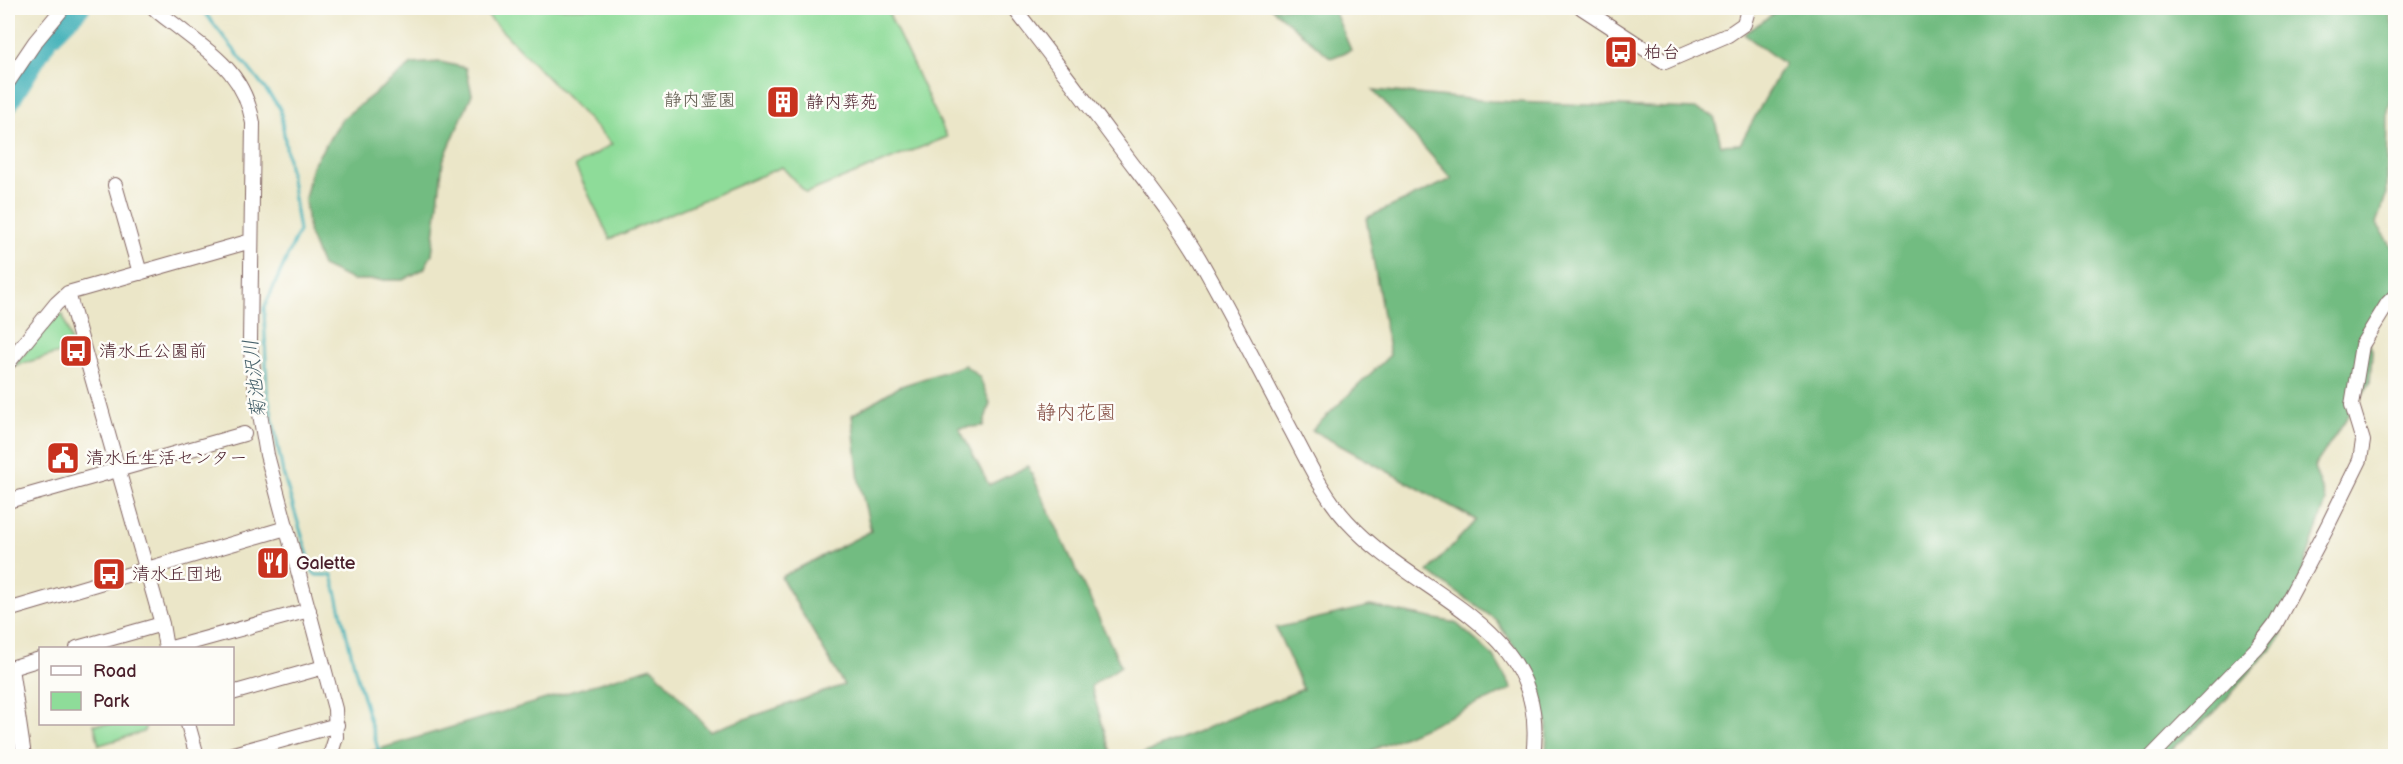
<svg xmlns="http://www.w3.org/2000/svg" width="2403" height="764" viewBox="0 0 2403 764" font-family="'Balsamiq Sans','Klee One',sans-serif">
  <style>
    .green { fill: #8edc99; stroke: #6c7e62; stroke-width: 1.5 }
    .forest { fill: #72bc81; stroke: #5e6e56; stroke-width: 1.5 }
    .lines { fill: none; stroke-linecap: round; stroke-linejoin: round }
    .stream { stroke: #3fb0b8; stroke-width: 3 }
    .river { stroke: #3fb0b8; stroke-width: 18 }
    .minor-casing { stroke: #826562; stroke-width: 16 }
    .minor { stroke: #fff; stroke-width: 14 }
    .labels { text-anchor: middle; stroke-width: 5; stroke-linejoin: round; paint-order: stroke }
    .poi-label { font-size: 18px; fill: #4a1f2b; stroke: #fdfcf7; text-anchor: start }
    .park-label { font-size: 18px; fill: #5e584c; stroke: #fdfcf7 }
    .water-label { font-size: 20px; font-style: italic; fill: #45606a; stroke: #fdfcf7 }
    .neighbourhood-label { font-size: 20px; fill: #865046; stroke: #fdfcf7 }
  </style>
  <rect width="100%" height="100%" fill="#fdfcf7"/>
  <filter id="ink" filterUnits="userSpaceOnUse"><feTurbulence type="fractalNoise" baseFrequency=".0167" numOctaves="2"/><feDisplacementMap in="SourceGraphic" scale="12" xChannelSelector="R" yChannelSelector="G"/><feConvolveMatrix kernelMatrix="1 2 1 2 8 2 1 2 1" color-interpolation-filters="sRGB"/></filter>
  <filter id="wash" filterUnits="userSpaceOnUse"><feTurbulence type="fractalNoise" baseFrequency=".008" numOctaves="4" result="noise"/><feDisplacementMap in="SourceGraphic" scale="24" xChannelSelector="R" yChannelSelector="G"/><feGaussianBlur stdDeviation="1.35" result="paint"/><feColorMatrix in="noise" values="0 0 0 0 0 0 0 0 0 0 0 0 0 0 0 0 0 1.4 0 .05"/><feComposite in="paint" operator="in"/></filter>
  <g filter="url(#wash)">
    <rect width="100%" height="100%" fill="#ebe6c8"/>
    <path class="green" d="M 480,8 L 886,8 L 947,137 L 806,193 L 782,167 L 610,239 L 575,166 L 612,144 Z
      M 58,314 L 63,315 L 73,349 L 14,366 Z
      M 94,724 L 146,724 L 144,732 L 99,745 Z"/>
    <path class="forest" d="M 1271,8 L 1333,8 L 1351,50 L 1331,58 Z
      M 1782,8 L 2388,8 L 2395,34 L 2395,82 L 2388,112 L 2387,194 L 2376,223 L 2395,250 L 2396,292 L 2365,329 L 2372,351 L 2370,383 L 2314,467 L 2326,501 L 2281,637 L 2216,711 L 2164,756 L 1546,756 L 1547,724 L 1533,674 L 1496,620 L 1428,572 L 1476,520 L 1312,430 L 1390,355 L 1366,218 L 1452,179 L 1373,90 L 1490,101 L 1695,109 L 1714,116 L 1721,145 L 1740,144 L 1784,64 L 1744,34 Z
      M 440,62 L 466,68 L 472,94 L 443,161 L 432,254 L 424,269 L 403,280 L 352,280 L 322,266 L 309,234 L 305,200 L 312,166 L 342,119 L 412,64 Z
      M 965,365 L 980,378 L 990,403 L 983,426 L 959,428 L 989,485 L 1028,466 L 1121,666 L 1091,686 L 1112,756 L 356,756 L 652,667 L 710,731 L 844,685 L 781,577 L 871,531 L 859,481 L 852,415 L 898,387 Z
      M 1370,606 L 1456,623 L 1494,657 L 1512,689 L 1359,756 L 1137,756 L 1303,689 L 1276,628 Z"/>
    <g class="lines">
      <path class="stream" d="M 201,8 L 280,108 L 299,231 L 264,308 L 267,390 L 283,473 L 313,572 L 316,575 L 332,575 L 356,673 L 380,756"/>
      <path class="river" d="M 8,106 L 48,41 L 81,8"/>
    </g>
  </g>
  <g filter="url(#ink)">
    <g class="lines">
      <defs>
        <path id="minor" d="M 154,8 C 161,15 170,21 179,28 C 216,57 244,74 253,123 L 250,342 L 254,379 L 267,455 L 335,709 L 336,737 L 330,756
          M 1014,8 C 1052,57 1090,107 1127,157 C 1152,190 1179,224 1200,260 C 1232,316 1261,374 1291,430 C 1308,462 1323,495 1347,521 C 1419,600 1551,624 1533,756
          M 1582,8 L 1665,62 L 1728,35 L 1744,24 L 1748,10 L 1746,8
          M 8,82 L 35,42 L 63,8
          M 115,185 L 140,273
          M 68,293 L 162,624 L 77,648
          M 8,363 L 56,304 L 68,293 L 251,241
          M 8,501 L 244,434
          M 8,610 L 286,528
          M 162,624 L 166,648
          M 171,648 L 309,610
          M 232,693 L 324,667
          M 188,724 L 197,756
          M 24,756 L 11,668 L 40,659
          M 226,756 L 337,725
          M 2152,756 L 2258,647 L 2275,625 L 2327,527 L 2360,460 L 2363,441 L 2352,405 L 2362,345 L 2388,303 L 2396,295"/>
      </defs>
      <use href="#minor" class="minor-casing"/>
      <use href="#minor" class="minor"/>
    </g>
  </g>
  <defs>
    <symbol id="bus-square" viewBox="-11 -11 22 22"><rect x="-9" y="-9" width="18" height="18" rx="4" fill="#c8321e" stroke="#fdfcf7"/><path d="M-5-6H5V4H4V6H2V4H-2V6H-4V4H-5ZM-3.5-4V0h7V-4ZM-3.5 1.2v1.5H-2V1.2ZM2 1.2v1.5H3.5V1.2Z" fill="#fff"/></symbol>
    <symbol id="building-square" viewBox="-11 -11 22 22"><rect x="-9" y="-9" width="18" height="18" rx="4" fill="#c8321e" stroke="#fdfcf7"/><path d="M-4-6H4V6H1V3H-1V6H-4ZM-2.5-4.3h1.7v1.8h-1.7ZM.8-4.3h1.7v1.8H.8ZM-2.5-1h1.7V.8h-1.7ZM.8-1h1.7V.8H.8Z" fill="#fff"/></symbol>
    <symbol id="civic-square" viewBox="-11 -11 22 22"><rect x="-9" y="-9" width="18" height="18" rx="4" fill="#c8321e" stroke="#fdfcf7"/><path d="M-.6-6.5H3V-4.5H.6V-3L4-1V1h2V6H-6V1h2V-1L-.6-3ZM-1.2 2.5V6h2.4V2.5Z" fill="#fff"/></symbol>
    <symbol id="restaurant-square" viewBox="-11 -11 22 22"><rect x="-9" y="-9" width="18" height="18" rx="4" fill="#c8321e" stroke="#fdfcf7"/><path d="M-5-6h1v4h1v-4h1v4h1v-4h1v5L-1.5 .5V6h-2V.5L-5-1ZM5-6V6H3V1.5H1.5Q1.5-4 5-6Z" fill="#fff"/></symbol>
  </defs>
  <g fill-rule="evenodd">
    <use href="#bus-square" x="1602" y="33" width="38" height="38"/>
    <use href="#building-square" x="764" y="83" width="38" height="38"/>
    <use href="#bus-square" x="57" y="332" width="38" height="38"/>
    <use href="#civic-square" x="44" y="439" width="38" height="38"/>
    <use href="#restaurant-square" x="254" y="544" width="38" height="38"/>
    <use href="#bus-square" x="90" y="555" width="38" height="38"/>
  </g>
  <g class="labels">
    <g class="poi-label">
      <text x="1644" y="58">柏台</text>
      <text x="806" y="108">静内葬苑</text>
      <text x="99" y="357">清水丘公園前</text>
      <text x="86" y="464">清水丘生活センター</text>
      <text x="296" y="569">Galette</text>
      <text x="132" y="580">清水丘団地</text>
    </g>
    <g class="park-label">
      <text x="700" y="106">静内霊園</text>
    </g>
    <g class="water-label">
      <text transform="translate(254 379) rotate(-96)" y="7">菊池沢川</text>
    </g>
    <g class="neighbourhood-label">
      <text x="1076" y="419">静内花園</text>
    </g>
  </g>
  <rect width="2403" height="764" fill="none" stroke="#fdfcf7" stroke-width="30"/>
  <rect x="39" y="647" width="195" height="78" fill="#fdfcf7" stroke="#b5a4a5" stroke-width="1.5"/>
  <rect x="51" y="666" width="30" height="9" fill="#ffffff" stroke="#b5a4a5" stroke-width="1.5"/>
  <text x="93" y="677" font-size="18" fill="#4a1f2b">Road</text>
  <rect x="51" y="692" width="30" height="18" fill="#8edc99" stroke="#b5a4a5" stroke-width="1.5"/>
  <text x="93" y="707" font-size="18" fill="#4a1f2b">Park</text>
</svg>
